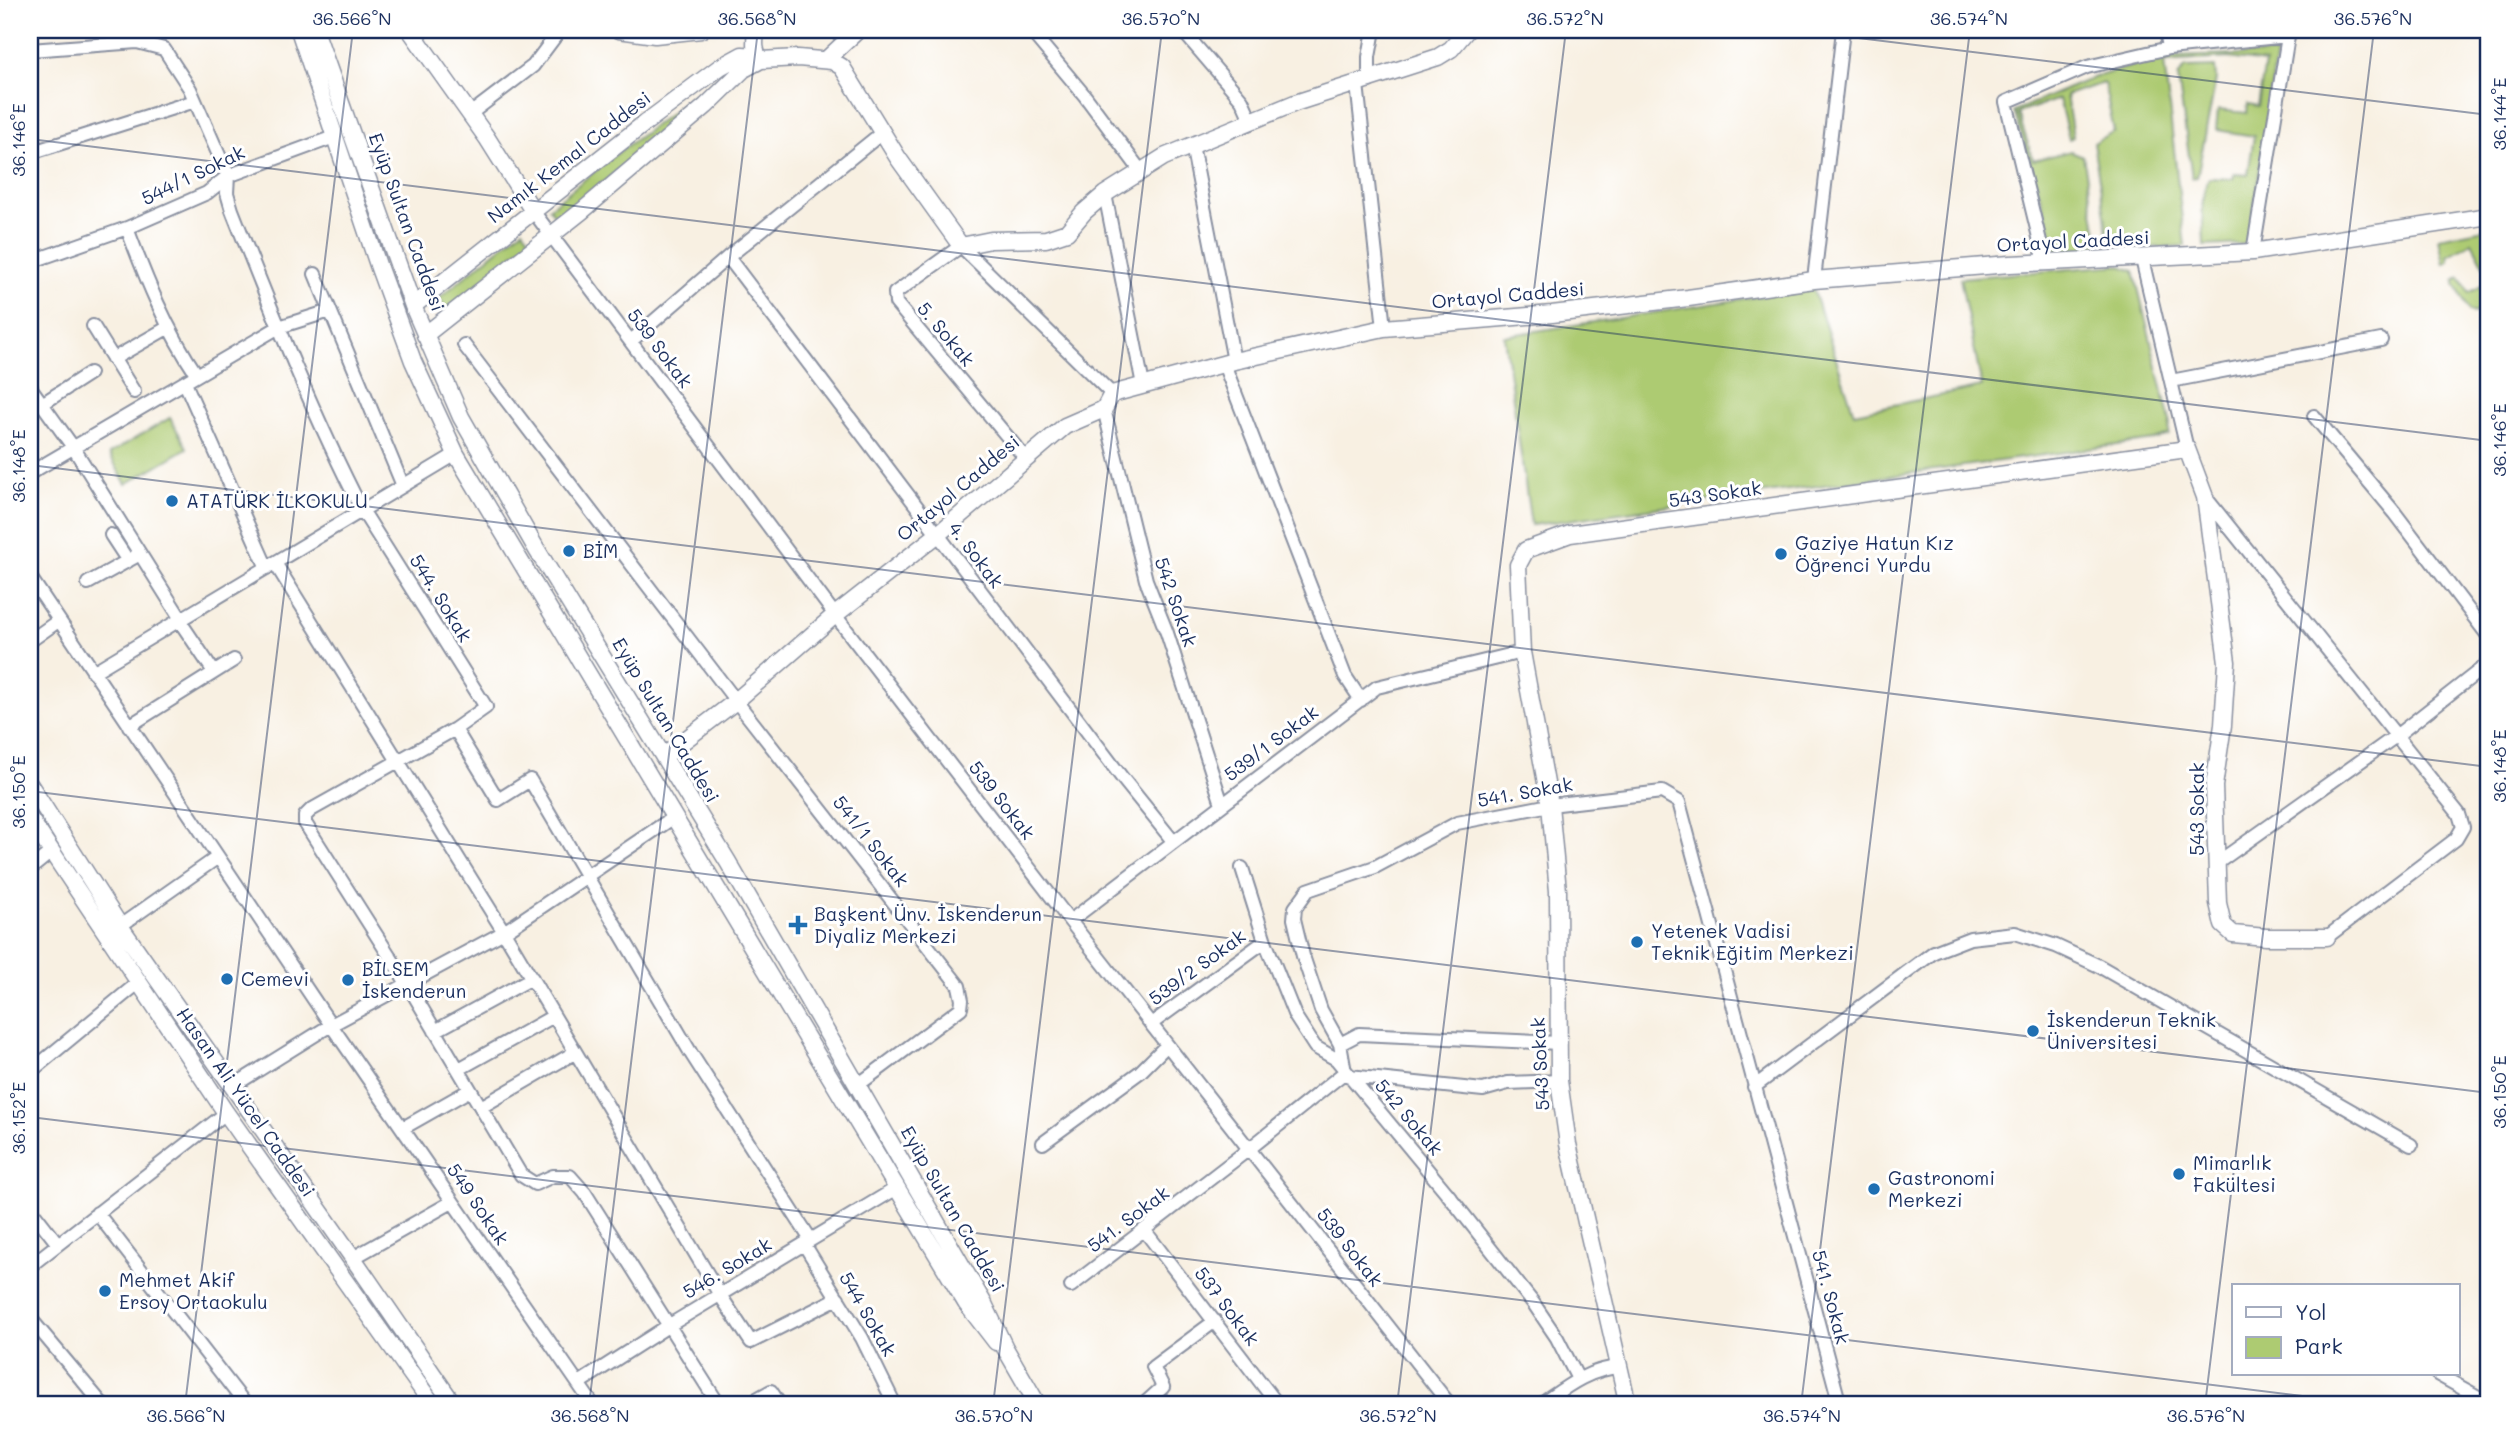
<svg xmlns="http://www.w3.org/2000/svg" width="2519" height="1435" viewBox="0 0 2519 1435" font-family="Mali,sans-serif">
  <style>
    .green { fill: #adcb72; stroke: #647d68; stroke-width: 2 }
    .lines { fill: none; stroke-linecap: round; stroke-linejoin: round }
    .street-casing { stroke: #8a90a0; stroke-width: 16 }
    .secondary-casing { stroke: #8a90a0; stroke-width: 19 }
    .street { stroke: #fff; stroke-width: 12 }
    .secondary { stroke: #fff; stroke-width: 16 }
    .ticks { fill: none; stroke: #1b2f5e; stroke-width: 2; stroke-opacity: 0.45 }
    .poi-dot { fill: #1f6fb2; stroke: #fff; stroke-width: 2.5 }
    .labels { text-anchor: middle; stroke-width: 6; stroke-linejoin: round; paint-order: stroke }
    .street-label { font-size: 19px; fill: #1b2f5e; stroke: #fff }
    .poi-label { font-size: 19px; fill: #1b2f5e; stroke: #fff; text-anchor: start }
    .neatline { fill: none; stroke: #1b2f5e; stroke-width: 2.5 }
    .ticks-label { font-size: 18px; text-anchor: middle; fill: #1b2f5e }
  </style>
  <rect width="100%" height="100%" fill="#fff"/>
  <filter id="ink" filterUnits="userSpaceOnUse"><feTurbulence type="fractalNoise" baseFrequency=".0143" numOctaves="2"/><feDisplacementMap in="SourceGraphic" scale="14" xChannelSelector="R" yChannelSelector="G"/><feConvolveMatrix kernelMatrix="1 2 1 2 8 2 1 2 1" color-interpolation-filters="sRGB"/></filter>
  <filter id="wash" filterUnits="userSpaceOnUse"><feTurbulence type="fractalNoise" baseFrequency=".00686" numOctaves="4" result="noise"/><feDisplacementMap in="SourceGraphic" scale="28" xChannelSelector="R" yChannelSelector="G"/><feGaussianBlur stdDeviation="1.57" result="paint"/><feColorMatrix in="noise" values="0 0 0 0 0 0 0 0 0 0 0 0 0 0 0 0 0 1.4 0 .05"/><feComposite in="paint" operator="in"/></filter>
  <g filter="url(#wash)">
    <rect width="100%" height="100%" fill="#f8f0e2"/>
    <path class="green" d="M 2276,54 L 2249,244 L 2204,246 C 2204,226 2198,196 2209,178 L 2233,179 L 2234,174 L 2248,175 L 2254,136 L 2216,130 L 2218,110 L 2247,113 L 2248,104 L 2258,106 L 2265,63 L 2229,58 L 2164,62 L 2185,246 L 2116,249 L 2114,239 L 2109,239 L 2093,143 L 2114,131 L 2104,83 L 2066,95 L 2073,137 L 2069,139 L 2059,99 L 2018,113 L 2033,160 L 2071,151 L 2083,156 L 2100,250 L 2057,251 L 2014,111 L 2095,77 L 2162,57 Z
      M 2215,67 L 2216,79 L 2197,177 L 2192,178 L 2178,77 L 2185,68 Z
      M 732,68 L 735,71 L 559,220 L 549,208 L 620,151 Z
      M 2489,228 L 2489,249 L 2487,251 L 2489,255 L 2489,274 L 2472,242 L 2448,256 L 2449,261 L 2444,264 L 2439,238 Z
      M 523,229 L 531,240 L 447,310 L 439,298 Z
      M 2119,265 L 2134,271 L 2170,421 L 2169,435 L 2154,440 L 1531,525 L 1504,336 L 1813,288 L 1854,413 L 1982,387 L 1960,278 Z
      M 2460,277 L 2469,293 L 2489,282 L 2489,306 L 2474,313 L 2469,311 L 2455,284 L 2455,280 Z
      M 170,418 L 187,448 L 126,484 L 109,454 Z"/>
  </g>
  <g filter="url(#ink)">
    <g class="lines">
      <defs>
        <path id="street" d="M 1030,30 L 1085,96 L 1140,170
          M 1182,30 L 1242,100 L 1251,120
          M 2166,30 L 2169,48 L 2288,36
          M 30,50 L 137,42 L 164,49 L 190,89 L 228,176 L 227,193 L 232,210 C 272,311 312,413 362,510 L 486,707 L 455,729
          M 1369,81 L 1369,57 L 1374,30
          M 1357,84 L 1384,328
          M 470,114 L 533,66 L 560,30
          M 1192,145 L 1234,361
          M 30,153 L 195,101
          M 1105,194 L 1143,385
          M 533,211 L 835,615 L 1070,921 L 1450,1405
          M 127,228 C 146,279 166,329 197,375
          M 2253,252 L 2289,30
          M 728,257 L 1123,779 L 1173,841
          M 2142,259 L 2187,449
          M 30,262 L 127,228 L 207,193 L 228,176 L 334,137
          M 2045,262 L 2006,102 L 2087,67 L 2169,48
          M 315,274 L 403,486
          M 1814,280 L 1843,30
          M 93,326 L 134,392
          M 631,341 L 728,257 L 883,132
          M 464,345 L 736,701 L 959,986 L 962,1000 L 961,1008 L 858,1085
          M 113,359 L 169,327
          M 1224,364 L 1345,676 L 1361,700
          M 2171,381 L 2381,340
          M 185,383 L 267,568
          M 30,387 L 73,447 L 181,619
          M 42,404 L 90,373
          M 1104,409 L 1146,580 L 1167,633 L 1222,804
          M 2314,416 L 2395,513 L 2489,637
          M 1026,459 L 896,303 L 895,293 L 961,246 L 1112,394
          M 30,473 L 279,327 L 330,311
          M 2206,498 L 2459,814 L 2463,827 L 2456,839 L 2327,937
          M 111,535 L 128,561
          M 275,563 L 504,932 L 720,1295 L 751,1342 L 838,1298
          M 30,577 L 331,1025 L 593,1405
          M 88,583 L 140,554
          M 179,620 L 214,672
          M 30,641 L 58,621
          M 93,672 L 456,454
          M 129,726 L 234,660
          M 2217,863 L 2396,736 L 2489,663
          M 1242,868 L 1265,941 L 1295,1016 L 1315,1047 L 1336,1059 L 1446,1192 L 1534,1304 L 1557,1338 L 1578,1379
          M 30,869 L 51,852
          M 1070,921 L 1377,687 L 1522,652
          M 120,926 L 218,857
          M 1151,1024 L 1265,941
          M 435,1031 L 532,978
          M 1340,1044 L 1359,1034 L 1559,1043
          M 459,1069 L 552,1017
          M 30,1072 L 138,983
          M 1349,1076 L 1483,1090 L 1508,1083 L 1559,1081
          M 233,1086 L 331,1025 L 504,932 L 674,817
          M 1754,1087 L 1934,952 L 1970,938 L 2015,933 L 2056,946 L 2099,966 L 2411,1145
          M 481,1107 L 574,1053
          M 403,1128 L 470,1090
          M 1043,1143 L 1140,1072 L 1167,1045
          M 30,1208 L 58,1244
          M 97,1213 L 246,1405
          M 1145,1231 L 1278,1405
          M 804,1244 L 862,1338 L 895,1405
          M 353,1258 L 452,1202
          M 30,1266 L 226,1113
          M 1071,1286 L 1249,1149 L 1345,1072 L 1340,1044 L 1321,1010 L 1303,956 L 1294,919 L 1295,908 L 1308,890 L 1375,867 L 1457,823 L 1550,805 L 1662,792 L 1679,802 L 1840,1405
          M 30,1318 L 103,1405
          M 2437,1374 L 2489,1403
          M 579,1383 L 668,1326 L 897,1188
          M 719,1405 L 585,1193 L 570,1176 L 553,1176 L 535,1184 L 521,1175 L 408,985 L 305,823 L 305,816 L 311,810 L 455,729 L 498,800 L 530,780 L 692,1055 L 811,1240
          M 746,1405 L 771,1391 L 780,1405
          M 1143,1405 L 1163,1387 L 1153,1367 L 1215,1321
          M 1540,1405 C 1566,1387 1588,1369 1620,1367"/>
        <path id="secondary" d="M 299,30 L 379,268 L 413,361 L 456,454 L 966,1303 L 996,1342
          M 315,30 L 413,306 L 461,417 L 537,550 L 728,862 L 984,1304 L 1005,1348 L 1038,1405
          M 410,30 L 487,138 L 533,211
          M 619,30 L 655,35 L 701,30
          M 756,30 C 755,40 753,52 761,60
          M 826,60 L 858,30
          M 413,306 L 645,123 L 720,67 L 742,55 L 757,56
          M 425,335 L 582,211 L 706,106 L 744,69 L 761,60 L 798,58 L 832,61 L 842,67 L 898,158 L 961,246 L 991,240 L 1046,239 L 1067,232 L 1084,212 L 1105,194 L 1164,157 L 1295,103 L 1438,57 L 1451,49 L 1467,30
          M 664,756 L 736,701 L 835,615 L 937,535 L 1065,426 L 1104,409 L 1112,394 L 1234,361 L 1384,328 L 1552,314 L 1688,298 L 1814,280 L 2010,264 L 2253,252 L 2489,216
          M 30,785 L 120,926 L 353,1258 L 454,1405
          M 30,819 L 226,1113 L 433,1405
          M 1628,1405 L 1568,1144 L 1559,1081 L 1558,891 L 1550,805 L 1522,652 L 1518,565 L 1526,550 L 1570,534 L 2187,449 L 2205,497 L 2227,662 L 2223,725 L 2214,786 L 2218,903 L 2223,925 L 2233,934 L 2266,937 L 2327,937"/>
      </defs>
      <use href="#street" class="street-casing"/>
      <use href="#secondary" class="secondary-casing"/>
      <use href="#street" class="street"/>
      <use href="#secondary" class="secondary"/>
    </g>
  </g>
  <path class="ticks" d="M 1793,30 L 2489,115M 30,139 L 2489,441M 30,465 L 2489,767M 30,791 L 2489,1093M 30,1117 L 2376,1405M 185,1405 L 353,30M 589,1405 L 758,30M 993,1405 L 1162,30M 1397,1405 L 1566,30M 1801,1405 L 1970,30M 2205,1405 L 2374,30"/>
  <g class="poi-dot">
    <circle cx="172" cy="501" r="7"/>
    <circle cx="569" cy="551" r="7"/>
    <circle cx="1781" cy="554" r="7"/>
    <path d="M794.5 914.5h7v7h7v7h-7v7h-7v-7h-7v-7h7z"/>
    <circle cx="1637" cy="942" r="7"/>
    <circle cx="227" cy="979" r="7"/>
    <circle cx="348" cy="980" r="7"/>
    <circle cx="2033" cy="1031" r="7"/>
    <circle cx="2179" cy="1174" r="7"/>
    <circle cx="1874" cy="1189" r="7"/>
    <circle cx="105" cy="1291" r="7"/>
  </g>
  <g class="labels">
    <g class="street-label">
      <text transform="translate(569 157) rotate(-38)" y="7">Namık Kemal Caddesi</text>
      <text transform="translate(193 175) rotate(-26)" y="7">544/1 Sokak</text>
      <text transform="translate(407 222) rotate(70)" y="7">Eyüp Sultan Caddesi</text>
      <text transform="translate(2073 241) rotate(-3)" y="7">Ortayol Caddesi</text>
      <text transform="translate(1508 295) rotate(-5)" y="7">Ortayol Caddesi</text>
      <text transform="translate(946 334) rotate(50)" y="7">5. Sokak</text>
      <text transform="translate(660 348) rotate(53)" y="7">539 Sokak</text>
      <text transform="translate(958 488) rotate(-40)" y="7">Ortayol Caddesi</text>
      <text transform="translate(1715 494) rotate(-8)" y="7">543 Sokak</text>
      <text transform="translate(976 555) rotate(53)" y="7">4. Sokak</text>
      <text transform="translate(441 598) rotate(58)" y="7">544. Sokak</text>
      <text transform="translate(1176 602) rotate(71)" y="7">542 Sokak</text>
      <text transform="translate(666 720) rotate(59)" y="7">Eyüp Sultan Caddesi</text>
      <text transform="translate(1271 743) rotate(-37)" y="7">539/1 Sokak</text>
      <text transform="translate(1525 792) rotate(-10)" y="7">541. Sokak</text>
      <text transform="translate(1002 800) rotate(52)" y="7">539 Sokak</text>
      <text transform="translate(2197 809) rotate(-90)" y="7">543 Sokak</text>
      <text transform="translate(871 841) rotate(52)" y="7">541/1 Sokak</text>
      <text transform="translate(1197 967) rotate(-36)" y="7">539/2 Sokak</text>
      <text transform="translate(1540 1064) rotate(-93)" y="7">543 Sokak</text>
      <text transform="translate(246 1102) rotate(55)" y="7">Hasan Ali Yücel Caddesi</text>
      <text transform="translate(1409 1117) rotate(50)" y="7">542 Sokak</text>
      <text transform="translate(478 1204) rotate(56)" y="7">549 Sokak</text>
      <text transform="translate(953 1209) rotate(60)" y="7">Eyüp Sultan Caddesi</text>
      <text transform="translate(1128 1219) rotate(-37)" y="7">541. Sokak</text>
      <text transform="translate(1350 1247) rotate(52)" y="7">539 Sokak</text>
      <text transform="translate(727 1268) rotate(-31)" y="7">546. Sokak</text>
      <text transform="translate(1831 1297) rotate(75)" y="7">541. Sokak</text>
      <text transform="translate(1227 1306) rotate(53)" y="7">537 Sokak</text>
      <text transform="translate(868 1314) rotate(60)" y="7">544 Sokak</text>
    </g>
    <g class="poi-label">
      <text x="186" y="508">ATATÜRK İLKOKULU</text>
      <text x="1795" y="550">Gaziye Hatun Kız<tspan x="1795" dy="22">Öğrenci Yurdu</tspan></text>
      <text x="583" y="558">BİM</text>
      <text x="814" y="921">Başkent Ünv. İskenderun<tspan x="814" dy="22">Diyaliz Merkezi</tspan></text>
      <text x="1651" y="938">Yetenek Vadisi<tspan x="1651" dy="22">Teknik Eğitim Merkezi</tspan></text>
      <text x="362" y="976">BİLSEM<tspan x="362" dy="22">İskenderun</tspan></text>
      <text x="241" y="986">Cemevi</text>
      <text x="2047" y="1027">İskenderun Teknik<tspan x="2047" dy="22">Üniversitesi</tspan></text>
      <text x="2193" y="1170">Mimarlık<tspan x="2193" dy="22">Fakültesi</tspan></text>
      <text x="1888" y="1185">Gastronomi<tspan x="1888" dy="22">Merkezi</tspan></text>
      <text x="119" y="1287">Mehmet Akif<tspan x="119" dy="22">Ersoy Ortaokulu</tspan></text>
    </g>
  </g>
  <rect width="2519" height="1435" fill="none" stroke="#fff" stroke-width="77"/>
  <rect x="2232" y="1284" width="228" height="91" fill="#ffffff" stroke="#a4acbf" stroke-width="2"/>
  <rect x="2246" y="1307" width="35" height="10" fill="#ffffff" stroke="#a4acbf" stroke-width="2"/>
  <text x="2295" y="1320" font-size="21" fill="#1b2f5e">Yol</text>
  <rect x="2246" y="1337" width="35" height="21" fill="#adcb72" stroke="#a4acbf" stroke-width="2"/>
  <text x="2295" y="1354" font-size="21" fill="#1b2f5e">Park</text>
  <rect x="38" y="38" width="2442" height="1358" class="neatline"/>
  <g class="ticks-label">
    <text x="352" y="25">36.566°N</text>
    <text x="757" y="25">36.568°N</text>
    <text x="1161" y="25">36.570°N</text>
    <text x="1565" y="25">36.572°N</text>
    <text x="1969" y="25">36.574°N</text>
    <text x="2373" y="25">36.576°N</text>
    <text transform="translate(2500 114) rotate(-90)" y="6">36.144°E</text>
    <text transform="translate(19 140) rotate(-90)" y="6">36.146°E</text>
    <text transform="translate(2500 440) rotate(-90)" y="6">36.146°E</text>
    <text transform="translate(19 466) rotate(-90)" y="6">36.148°E</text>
    <text transform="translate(2500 766) rotate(-90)" y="6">36.148°E</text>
    <text transform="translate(19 792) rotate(-90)" y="6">36.150°E</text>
    <text transform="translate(2500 1092) rotate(-90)" y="6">36.150°E</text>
    <text transform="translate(19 1118) rotate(-90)" y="6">36.152°E</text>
    <text x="186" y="1422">36.566°N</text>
    <text x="590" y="1422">36.568°N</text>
    <text x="994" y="1422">36.570°N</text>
    <text x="1398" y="1422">36.572°N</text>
    <text x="1802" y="1422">36.574°N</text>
    <text x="2206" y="1422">36.576°N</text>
  </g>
</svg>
